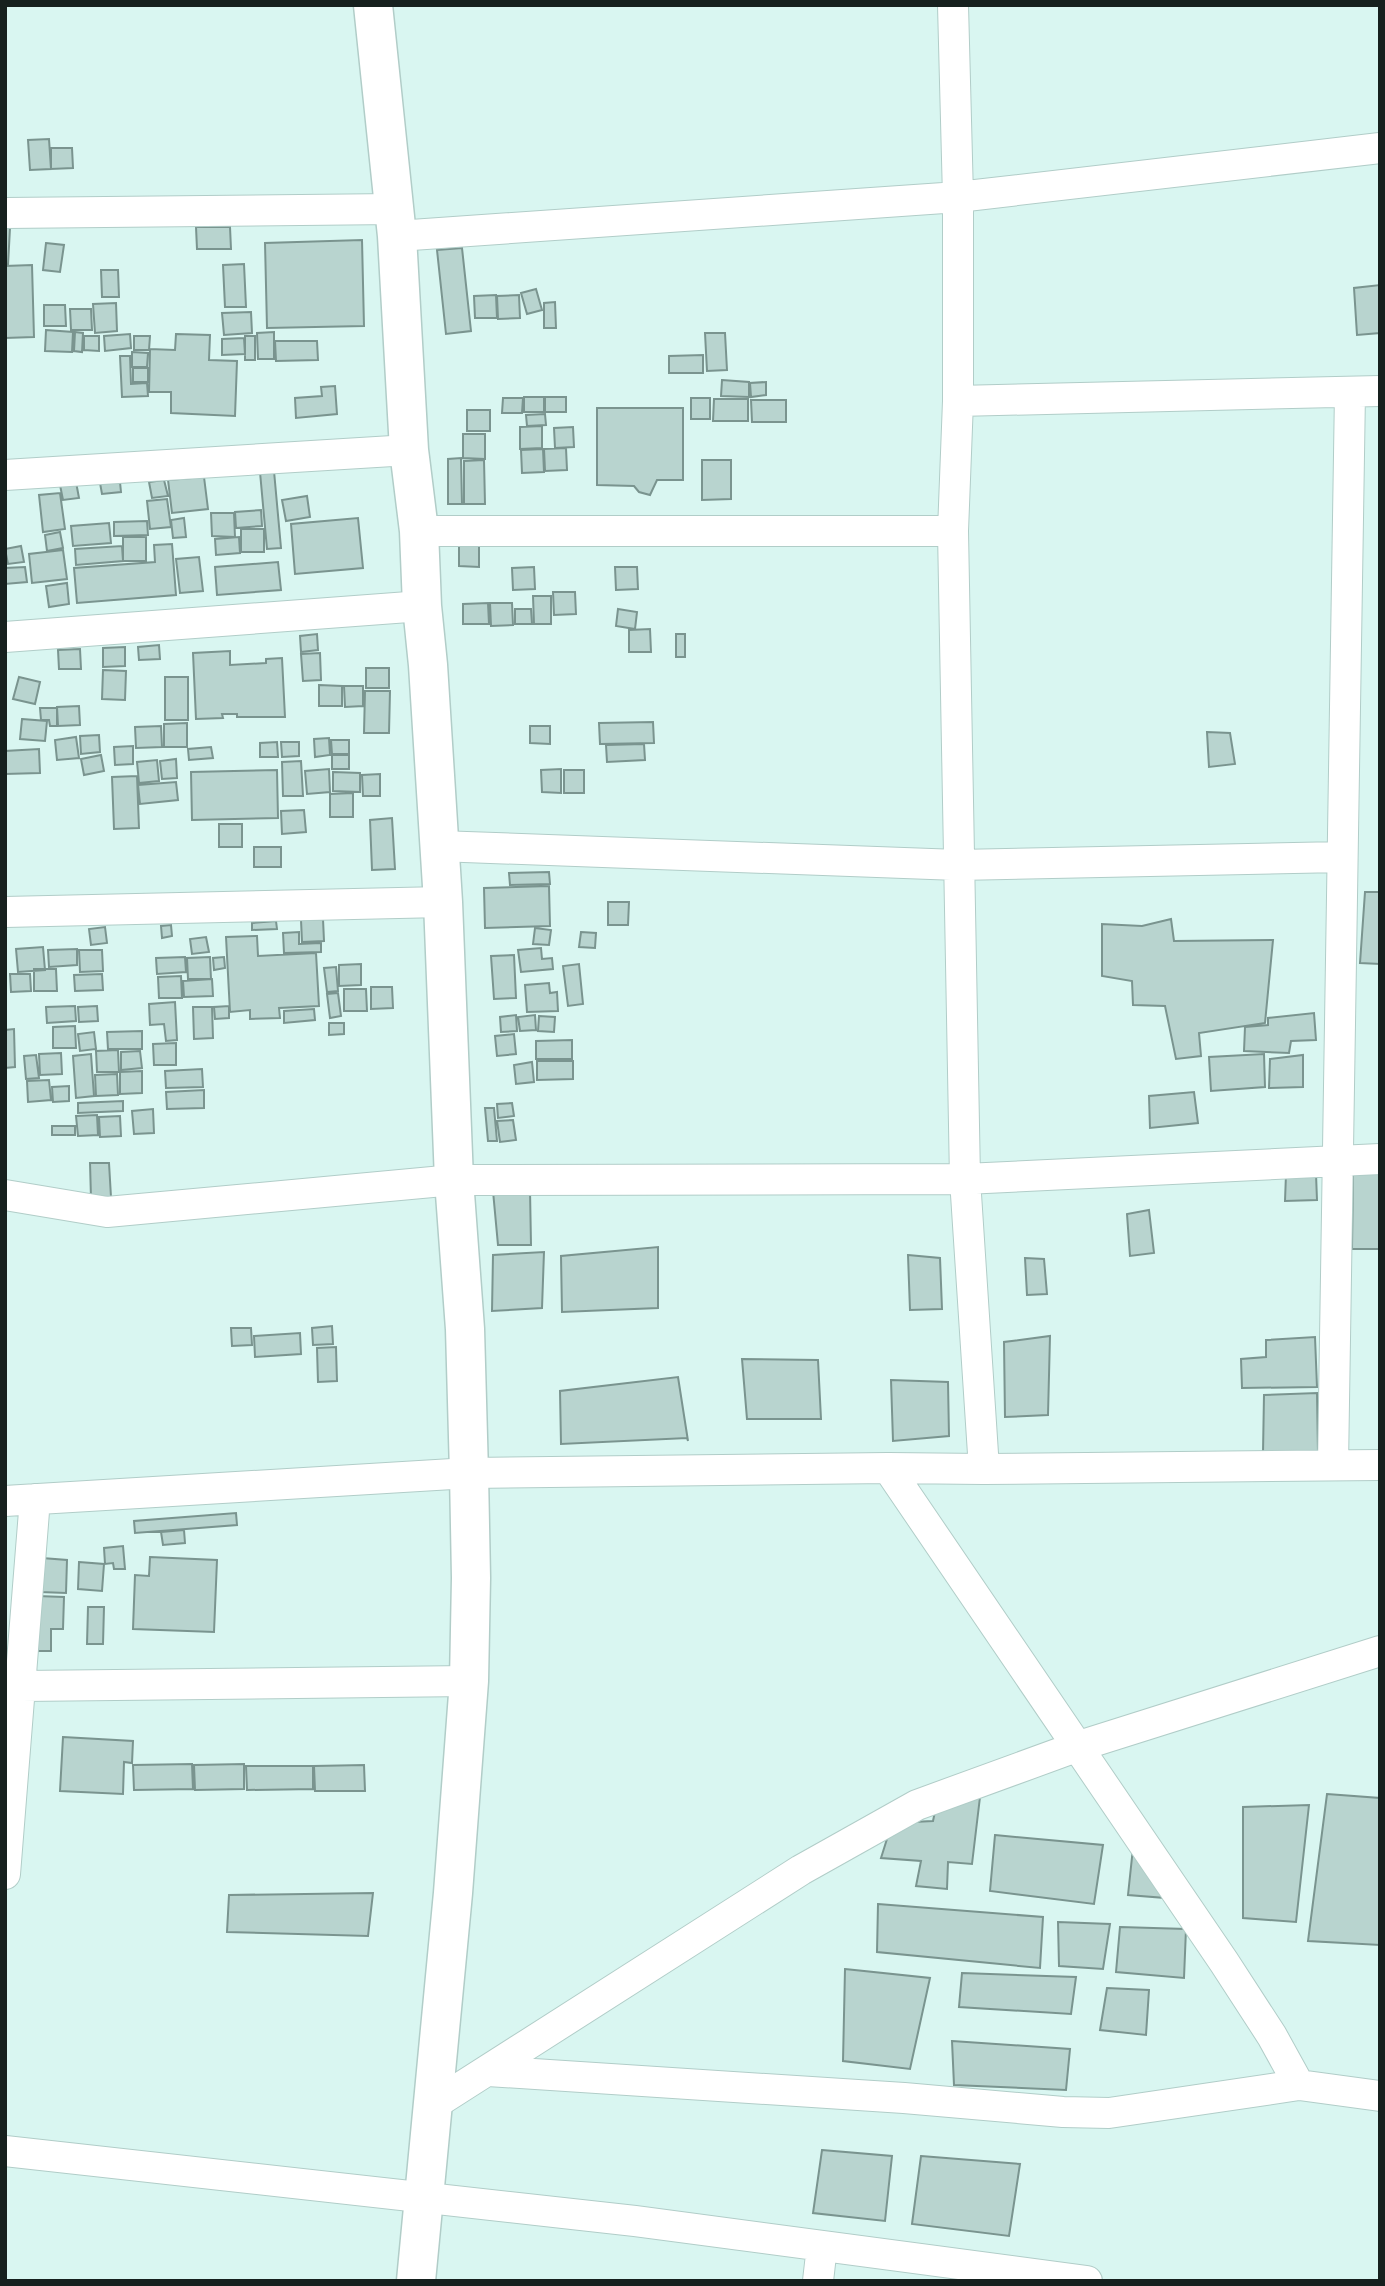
<svg xmlns="http://www.w3.org/2000/svg" width="1385" height="2286" viewBox="0 0 1385 2286" font-family="'Exo 2',sans-serif">
  <style>
    .building { fill: #b8d4cf; stroke: #7a948f; stroke-width: 2 }
    .lines { fill: none; stroke-linecap: round; stroke-linejoin: round }
    .street-casing { stroke: #b1cdc8; stroke-width: 32 }
    .secondary-casing { stroke: #b1cdc8; stroke-width: 41 }
    .street { stroke: #fff; stroke-width: 30 }
    .secondary { stroke: #fff; stroke-width: 38 }
  </style>
  <rect width="100%" height="100%" fill="#d9f6f1"/>
  <path class="building" d="M 49,139 L 51,169 L 30,170 L 28,140 Z
    M 51,148 L 72,148 L 73,168 L 51,169 Z
    M 196,227 L 230,227 L 231,249 L 197,249 Z
    M 5,228 L 10,228 L 8,265 L 5,264 Z
    M 362,240 L 364,326 L 267,328 L 265,243 Z
    M 46,243 L 64,245 L 60,272 L 43,270 Z
    M 462,248 L 471,331 L 446,334 L 437,250 Z
    M 244,264 L 246,307 L 225,307 L 223,265 Z
    M 32,265 L 34,337 L 5,338 L 5,266 Z
    M 101,270 L 118,270 L 119,297 L 102,297 Z
    M 1380,285 L 1380,333 L 1357,335 L 1354,288 Z
    M 536,289 L 542,310 L 527,314 L 521,293 Z
    M 496,295 L 497,318 L 475,318 L 474,296 Z
    M 519,295 L 520,318 L 498,319 L 497,296 Z
    M 555,302 L 556,328 L 544,328 L 544,303 Z
    M 116,303 L 117,331 L 95,333 L 93,304 Z
    M 44,305 L 65,305 L 66,326 L 44,326 Z
    M 70,309 L 91,309 L 92,330 L 71,330 Z
    M 251,312 L 252,333 L 224,335 L 222,313 Z
    M 46,330 L 73,332 L 72,352 L 45,351 Z
    M 75,332 L 83,333 L 82,352 L 74,351 Z
    M 274,332 L 274,359 L 258,359 L 257,333 Z
    M 705,333 L 725,333 L 727,370 L 707,371 Z
    M 130,334 L 131,348 L 105,351 L 104,336 Z
    M 176,334 L 210,335 L 209,360 L 237,361 L 235,416 L 171,413 L 171,392 L 149,392 L 150,349 L 175,350 Z
    M 84,336 L 99,336 L 99,351 L 84,350 Z
    M 134,336 L 150,336 L 149,350 L 134,350 Z
    M 245,336 L 255,336 L 255,360 L 245,360 Z
    M 244,338 L 245,354 L 222,355 L 222,339 Z
    M 275,341 L 317,341 L 318,360 L 276,361 Z
    M 132,352 L 148,353 L 147,367 L 132,367 Z
    M 703,355 L 703,373 L 669,373 L 669,356 Z
    M 120,356 L 130,356 L 131,384 L 147,383 L 148,396 L 122,397 Z
    M 133,368 L 148,368 L 148,382 L 133,382 Z
    M 722,380 L 749,382 L 749,397 L 721,396 Z
    M 766,382 L 766,395 L 751,397 L 750,383 Z
    M 335,386 L 337,414 L 296,418 L 295,398 L 322,396 L 321,387 Z
    M 524,397 L 544,397 L 544,412 L 524,412 Z
    M 545,397 L 566,397 L 566,412 L 545,412 Z
    M 503,398 L 523,398 L 522,413 L 502,413 Z
    M 691,398 L 710,398 L 710,419 L 691,419 Z
    M 714,399 L 748,399 L 748,421 L 713,421 Z
    M 751,400 L 786,400 L 786,422 L 752,422 Z
    M 597,408 L 683,408 L 683,480 L 657,480 L 650,495 L 639,492 L 634,486 L 597,485 Z
    M 467,410 L 490,410 L 490,431 L 467,431 Z
    M 545,414 L 546,425 L 527,426 L 526,415 Z
    M 542,426 L 542,448 L 520,449 L 520,427 Z
    M 573,427 L 574,447 L 555,448 L 554,428 Z
    M 463,434 L 485,434 L 485,459 L 463,458 Z
    M 566,448 L 567,470 L 545,471 L 544,449 Z
    M 543,449 L 544,472 L 522,473 L 521,450 Z
    M 461,458 L 462,504 L 448,504 L 448,459 Z
    M 484,460 L 485,504 L 464,504 L 464,461 Z
    M 702,460 L 731,460 L 731,499 L 702,500 Z
    M 274,471 L 281,548 L 267,549 L 260,472 Z
    M 204,477 L 208,509 L 172,513 L 168,480 Z
    M 164,480 L 168,496 L 152,498 L 149,482 Z
    M 76,482 L 79,498 L 63,500 L 60,485 Z
    M 120,482 L 121,492 L 102,494 L 100,483 Z
    M 60,493 L 65,529 L 43,532 L 39,495 Z
    M 307,496 L 310,517 L 286,521 L 282,500 Z
    M 167,499 L 171,527 L 150,529 L 147,501 Z
    M 261,510 L 262,526 L 236,528 L 235,512 Z
    M 211,513 L 234,513 L 235,537 L 212,536 Z
    M 184,518 L 186,537 L 173,538 L 171,520 Z
    M 358,518 L 363,568 L 295,574 L 291,524 Z
    M 147,521 L 148,535 L 114,536 L 114,522 Z
    M 109,523 L 111,543 L 73,546 L 71,526 Z
    M 241,529 L 264,529 L 264,552 L 241,552 Z
    M 60,532 L 63,548 L 47,551 L 45,535 Z
    M 123,537 L 146,537 L 146,561 L 123,561 Z
    M 239,537 L 240,553 L 216,555 L 215,539 Z
    M 172,544 L 176,595 L 77,603 L 74,568 L 155,562 L 154,545 Z
    M 459,544 L 479,544 L 479,567 L 459,566 Z
    M 21,546 L 24,562 L 8,564 L 5,549 Z
    M 122,546 L 123,561 L 76,565 L 75,549 Z
    M 63,550 L 67,579 L 32,583 L 29,554 Z
    M 199,557 L 203,591 L 180,593 L 176,559 Z
    M 278,562 L 281,590 L 217,595 L 215,567 Z
    M 25,567 L 27,582 L 5,584 L 5,568 Z
    M 534,567 L 535,589 L 513,590 L 512,568 Z
    M 615,567 L 637,567 L 638,589 L 616,590 Z
    M 67,583 L 69,604 L 49,607 L 46,586 Z
    M 553,592 L 575,592 L 576,614 L 554,615 Z
    M 533,596 L 551,596 L 551,624 L 534,624 Z
    M 488,603 L 489,624 L 463,624 L 463,604 Z
    M 490,603 L 512,603 L 513,625 L 491,626 Z
    M 515,609 L 531,609 L 532,624 L 515,624 Z
    M 618,609 L 637,612 L 635,629 L 616,626 Z
    M 650,629 L 651,652 L 629,652 L 629,630 Z
    M 317,634 L 318,650 L 301,652 L 300,636 Z
    M 676,634 L 685,634 L 685,657 L 676,657 Z
    M 159,645 L 160,659 L 139,660 L 138,647 Z
    M 125,647 L 125,666 L 103,667 L 103,648 Z
    M 80,649 L 81,669 L 59,669 L 58,650 Z
    M 230,651 L 230,665 L 266,663 L 266,659 L 282,658 L 285,717 L 237,717 L 237,714 L 222,714 L 223,718 L 196,719 L 193,653 Z
    M 320,653 L 321,680 L 303,681 L 301,654 Z
    M 366,668 L 389,668 L 389,688 L 366,688 Z
    M 103,670 L 126,671 L 125,700 L 102,699 Z
    M 19,677 L 40,682 L 35,704 L 13,699 Z
    M 165,677 L 188,677 L 188,720 L 165,720 Z
    M 319,685 L 342,686 L 342,706 L 319,706 Z
    M 344,686 L 363,686 L 363,706 L 345,707 Z
    M 365,691 L 390,691 L 389,733 L 364,733 Z
    M 79,706 L 80,725 L 58,726 L 57,707 Z
    M 40,708 L 57,708 L 57,726 L 50,726 L 49,720 L 41,720 Z
    M 22,719 L 47,721 L 45,741 L 20,739 Z
    M 653,722 L 654,743 L 600,744 L 599,723 Z
    M 187,723 L 187,747 L 164,747 L 164,724 Z
    M 161,726 L 162,747 L 136,748 L 135,727 Z
    M 530,726 L 550,726 L 550,744 L 530,743 Z
    M 1207,732 L 1230,733 L 1235,764 L 1209,767 Z
    M 99,735 L 100,752 L 81,754 L 80,736 Z
    M 76,737 L 79,758 L 57,760 L 55,740 Z
    M 329,738 L 330,755 L 315,757 L 314,739 Z
    M 331,740 L 349,740 L 349,754 L 332,754 Z
    M 277,742 L 278,757 L 260,757 L 260,743 Z
    M 281,742 L 299,742 L 299,756 L 282,757 Z
    M 644,744 L 645,760 L 607,762 L 606,745 Z
    M 133,746 L 133,764 L 115,765 L 114,747 Z
    M 211,747 L 213,758 L 189,760 L 188,749 Z
    M 39,749 L 40,773 L 5,774 L 5,751 Z
    M 101,755 L 104,771 L 84,775 L 81,759 Z
    M 332,755 L 349,755 L 349,769 L 332,769 Z
    M 176,759 L 177,778 L 162,779 L 160,761 Z
    M 157,760 L 159,781 L 139,783 L 137,762 Z
    M 301,761 L 303,796 L 283,796 L 282,762 Z
    M 329,769 L 330,792 L 307,794 L 305,771 Z
    M 561,769 L 561,793 L 542,792 L 541,770 Z
    M 277,770 L 278,818 L 192,820 L 191,772 Z
    M 564,770 L 584,770 L 584,793 L 564,793 Z
    M 333,772 L 360,773 L 360,792 L 333,791 Z
    M 380,774 L 380,796 L 363,796 L 362,775 Z
    M 137,776 L 139,828 L 114,829 L 112,777 Z
    M 176,782 L 178,800 L 140,804 L 138,785 Z
    M 353,793 L 353,817 L 330,817 L 330,794 Z
    M 304,810 L 306,832 L 282,834 L 281,811 Z
    M 392,818 L 395,869 L 372,870 L 370,820 Z
    M 219,824 L 242,824 L 242,847 L 219,847 Z
    M 254,847 L 281,847 L 281,867 L 254,867 Z
    M 549,872 L 550,884 L 510,885 L 509,873 Z
    M 549,886 L 550,926 L 485,928 L 484,888 Z
    M 1365,892 L 1380,892 L 1380,964 L 1360,963 Z
    M 608,902 L 629,902 L 628,925 L 608,925 Z
    M 323,919 L 324,941 L 302,942 L 301,920 Z
    M 1171,919 L 1174,941 L 1273,940 L 1265,1023 L 1199,1033 L 1201,1056 L 1176,1059 L 1165,1006 L 1133,1005 L 1132,981 L 1102,976 L 1102,924 L 1142,926 Z
    M 276,921 L 277,929 L 252,930 L 252,923 Z
    M 171,925 L 172,936 L 162,938 L 161,926 Z
    M 105,927 L 107,943 L 91,945 L 89,929 Z
    M 535,928 L 551,930 L 549,945 L 533,944 Z
    M 299,932 L 299,944 L 321,943 L 321,952 L 284,953 L 283,933 Z
    M 581,932 L 596,933 L 595,948 L 579,947 Z
    M 257,936 L 258,956 L 316,953 L 319,1006 L 279,1008 L 280,1018 L 250,1019 L 250,1010 L 230,1012 L 226,937 Z
    M 206,937 L 209,952 L 192,954 L 190,939 Z
    M 43,947 L 45,970 L 18,972 L 16,949 Z
    M 541,948 L 542,959 L 552,958 L 553,969 L 521,972 L 518,950 Z
    M 77,949 L 77,965 L 49,967 L 48,950 Z
    M 79,950 L 102,950 L 103,971 L 80,972 Z
    M 514,955 L 516,998 L 494,999 L 491,956 Z
    M 185,957 L 186,972 L 157,974 L 156,958 Z
    M 210,957 L 211,979 L 188,979 L 187,958 Z
    M 224,957 L 225,968 L 214,970 L 213,958 Z
    M 361,964 L 361,985 L 339,986 L 339,965 Z
    M 579,964 L 583,1004 L 568,1006 L 563,966 Z
    M 336,967 L 338,991 L 327,992 L 324,968 Z
    M 34,969 L 56,969 L 57,991 L 34,991 Z
    M 10,974 L 30,974 L 31,991 L 11,992 Z
    M 102,974 L 103,990 L 75,991 L 74,975 Z
    M 181,976 L 182,998 L 159,998 L 158,977 Z
    M 212,979 L 213,996 L 184,997 L 183,981 Z
    M 549,983 L 550,993 L 557,992 L 558,1011 L 527,1012 L 525,985 Z
    M 371,987 L 392,987 L 393,1008 L 371,1009 Z
    M 344,989 L 366,989 L 367,1011 L 344,1011 Z
    M 338,993 L 341,1016 L 330,1018 L 327,994 Z
    M 175,1002 L 177,1040 L 166,1041 L 164,1024 L 150,1025 L 149,1004 Z
    M 75,1006 L 76,1021 L 47,1023 L 46,1007 Z
    M 97,1006 L 98,1021 L 79,1022 L 78,1007 Z
    M 229,1006 L 229,1018 L 215,1019 L 214,1007 Z
    M 193,1007 L 212,1007 L 213,1038 L 194,1039 Z
    M 314,1009 L 315,1020 L 284,1023 L 284,1011 Z
    M 1314,1013 L 1316,1040 L 1291,1041 L 1289,1053 L 1244,1051 L 1245,1027 L 1268,1025 L 1268,1018 Z
    M 516,1015 L 517,1031 L 501,1032 L 500,1017 Z
    M 535,1015 L 536,1030 L 520,1031 L 518,1017 Z
    M 539,1016 L 555,1017 L 554,1032 L 538,1031 Z
    M 329,1023 L 344,1023 L 344,1034 L 329,1035 Z
    M 75,1026 L 76,1048 L 53,1048 L 53,1027 Z
    M 14,1029 L 15,1067 L 5,1068 L 5,1030 Z
    M 142,1031 L 142,1049 L 108,1049 L 107,1032 Z
    M 94,1032 L 96,1049 L 80,1051 L 78,1034 Z
    M 514,1034 L 516,1054 L 497,1056 L 495,1036 Z
    M 572,1040 L 572,1059 L 536,1059 L 536,1041 Z
    M 176,1043 L 176,1065 L 154,1065 L 153,1044 Z
    M 118,1050 L 119,1072 L 97,1072 L 96,1051 Z
    M 140,1051 L 142,1068 L 121,1070 L 121,1052 Z
    M 61,1053 L 62,1074 L 40,1075 L 39,1054 Z
    M 91,1054 L 94,1096 L 76,1098 L 73,1056 Z
    M 1264,1054 L 1265,1087 L 1211,1091 L 1209,1057 Z
    M 36,1055 L 39,1078 L 26,1079 L 24,1056 Z
    M 1303,1055 L 1303,1087 L 1269,1088 L 1270,1059 Z
    M 537,1061 L 573,1061 L 573,1079 L 537,1080 Z
    M 532,1062 L 534,1082 L 516,1084 L 514,1065 Z
    M 202,1069 L 203,1087 L 166,1088 L 165,1071 Z
    M 142,1071 L 142,1093 L 120,1094 L 120,1072 Z
    M 117,1074 L 118,1095 L 96,1096 L 95,1075 Z
    M 49,1080 L 51,1100 L 28,1102 L 27,1081 Z
    M 69,1086 L 69,1101 L 53,1102 L 52,1087 Z
    M 204,1090 L 204,1108 L 167,1109 L 166,1092 Z
    M 1194,1092 L 1198,1123 L 1150,1128 L 1149,1096 Z
    M 123,1101 L 123,1111 L 78,1113 L 78,1103 Z
    M 512,1103 L 514,1116 L 498,1118 L 497,1104 Z
    M 485,1108 L 494,1108 L 497,1141 L 488,1141 Z
    M 153,1109 L 154,1133 L 134,1134 L 132,1111 Z
    M 97,1115 L 98,1135 L 78,1136 L 76,1116 Z
    M 120,1116 L 121,1136 L 100,1137 L 99,1117 Z
    M 513,1120 L 516,1140 L 500,1142 L 497,1121 Z
    M 52,1126 L 75,1126 L 75,1135 L 52,1135 Z
    M 90,1163 L 109,1163 L 111,1197 L 91,1198 Z
    M 1380,1167 L 1380,1249 L 1352,1249 L 1353,1168 Z
    M 1286,1174 L 1316,1174 L 1317,1200 L 1285,1201 Z
    M 530,1190 L 531,1245 L 498,1245 L 493,1191 Z
    M 1149,1210 L 1154,1253 L 1130,1256 L 1127,1214 Z
    M 658,1247 L 658,1308 L 562,1312 L 561,1256 Z
    M 544,1252 L 542,1308 L 492,1311 L 493,1255 Z
    M 908,1255 L 940,1258 L 942,1309 L 910,1310 Z
    M 1025,1258 L 1044,1259 L 1047,1294 L 1027,1295 Z
    M 332,1326 L 333,1344 L 313,1345 L 312,1328 Z
    M 231,1328 L 251,1328 L 252,1345 L 232,1346 Z
    M 300,1333 L 301,1354 L 255,1357 L 254,1336 Z
    M 1050,1336 L 1048,1415 L 1005,1417 L 1004,1342 Z
    M 1315,1337 L 1317,1387 L 1242,1388 L 1241,1359 L 1266,1357 L 1266,1340 Z
    M 336,1347 L 337,1381 L 318,1382 L 317,1348 Z
    M 742,1359 L 818,1360 L 821,1419 L 747,1419 Z
    M 678,1377 L 688,1441 L 687,1438 L 561,1444 L 560,1391 Z
    M 891,1380 L 948,1382 L 949,1436 L 893,1441 Z
    M 1317,1393 L 1318,1452 L 1263,1453 L 1264,1395 Z
    M 236,1513 L 237,1525 L 135,1533 L 134,1521 Z
    M 184,1530 L 185,1543 L 163,1545 L 161,1532 Z
    M 123,1546 L 125,1569 L 114,1569 L 113,1563 L 105,1564 L 104,1548 Z
    M 150,1557 L 217,1560 L 214,1632 L 133,1629 L 135,1575 L 149,1576 Z
    M 42,1558 L 67,1560 L 66,1593 L 40,1592 Z
    M 79,1562 L 104,1564 L 102,1591 L 78,1589 Z
    M 37,1596 L 64,1597 L 63,1629 L 51,1629 L 51,1651 L 35,1651 Z
    M 88,1607 L 104,1607 L 103,1644 L 87,1644 Z
    M 63,1737 L 133,1741 L 132,1763 L 124,1762 L 123,1794 L 60,1791 Z
    M 192,1764 L 193,1789 L 134,1790 L 133,1765 Z
    M 244,1764 L 244,1789 L 195,1790 L 194,1765 Z
    M 364,1765 L 365,1791 L 315,1791 L 314,1766 Z
    M 246,1766 L 313,1766 L 313,1789 L 247,1790 Z
    M 1327,1794 L 1380,1798 L 1380,1945 L 1308,1941 Z
    M 980,1797 L 972,1864 L 948,1862 L 947,1889 L 916,1886 L 921,1861 L 881,1858 L 892,1823 L 933,1821 L 937,1802 Z
    M 1309,1805 L 1296,1922 L 1243,1918 L 1243,1807 Z
    M 995,1835 L 1103,1845 L 1094,1904 L 990,1891 Z
    M 1133,1848 L 1166,1898 L 1128,1895 Z
    M 373,1893 L 368,1936 L 227,1932 L 229,1895 Z
    M 878,1904 L 1043,1917 L 1040,1968 L 877,1952 Z
    M 1058,1922 L 1110,1924 L 1103,1969 L 1059,1966 Z
    M 1120,1927 L 1186,1929 L 1184,1978 L 1116,1972 Z
    M 845,1969 L 930,1978 L 910,2069 L 843,2061 Z
    M 962,1973 L 1076,1977 L 1071,2014 L 959,2007 Z
    M 1107,1988 L 1149,1990 L 1146,2035 L 1100,2030 Z
    M 952,2041 L 1070,2049 L 1066,2090 L 954,2085 Z
    M 822,2150 L 892,2156 L 885,2221 L 813,2213 Z
    M 921,2156 L 1020,2164 L 1009,2236 L 912,2224 Z"/>
  <g class="lines">
    <defs>
      <path id="street" d="M 953,5 L 958,197 L 958,401 L 953,531 L 965,1179 L 984,1469
        M 5,213 L 394,209
        M 397,236 L 958,197 L 1380,148
        M 958,401 L 1380,391
        M 5,475 L 409,450
        M 419,531 L 953,531
        M 5,637 L 422,606
        M 438,846 L 958,865 L 1341,857
        M 5,912 L 443,902
        M 5,1195 L 107,1212 L 454,1180 L 965,1179 L 1380,1159
        M 1333,1465 L 1350,392
        M 888,1468 L 1224,1962 L 1272,2036 L 1299,2085
        M 5,1501 L 469,1473 L 888,1468 L 984,1469 L 1380,1465
        M 22,1686 L 469,1681
        M 5,1874 L 35,1499
        M 488,2071 L 904,2098 L 1063,2112 L 1109,2113 L 1299,2085 L 1380,2096
        M 433,2105 L 801,1870 L 917,1805 L 1076,1747 L 1380,1651
        M 5,2151 L 635,2221 L 1087,2281
        M 818,2281 L 822,2246"/>
      <path id="secondary" d="M 373,5 L 397,236 L 409,450 L 419,531 L 422,606 L 428,665 L 443,902 L 454,1180 L 465,1329 L 469,1473 L 471,1578 L 469,1681 L 453,1893 L 416,2281"/>
    </defs>
    <use href="#street" class="street-casing"/>
    <use href="#secondary" class="secondary-casing"/>
    <use href="#street" class="street"/>
    <use href="#secondary" class="secondary"/>
  </g>
  <rect width="1385" height="2286" fill="none" stroke="#16201e" stroke-width="14"/>
</svg>
